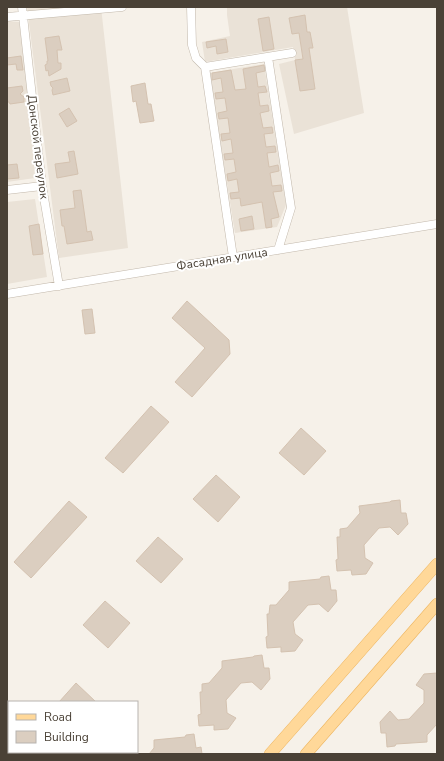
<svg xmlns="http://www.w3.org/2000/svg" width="444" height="761" viewBox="0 0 444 761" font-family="'Nunito Sans',sans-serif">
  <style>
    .residential { fill: #eae2d7 }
    .building { fill: #dbcec0; stroke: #d4c2b0 }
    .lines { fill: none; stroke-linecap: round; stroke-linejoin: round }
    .minor-casing { stroke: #c2b8ab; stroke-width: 9 }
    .major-casing { stroke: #edb55f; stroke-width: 12 }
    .minor { stroke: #fff; stroke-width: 8 }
    .major { stroke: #ffd899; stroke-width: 11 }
    .labels { text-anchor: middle; stroke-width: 4; stroke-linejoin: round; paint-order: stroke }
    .street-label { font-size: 12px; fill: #4a4136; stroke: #fff }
  </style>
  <rect width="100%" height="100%" fill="#f6f1e9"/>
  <path class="residential" d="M 27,7 L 101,7 L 128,248 L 59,258 Z
    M 227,7 L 347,7 L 364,113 L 294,134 L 279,64 L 295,60 L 293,47 L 205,62 L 202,42 L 230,36 L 227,15 Z
    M 7,21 L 19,22 L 29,93 L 35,178 L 7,182 Z
    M 264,64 L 286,205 L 277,227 L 235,233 L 209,73 Z
    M 35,199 L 47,277 L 7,284 L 7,202 Z"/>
  <path class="building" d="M 305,15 L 307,32 L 310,32 L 313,48 L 309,48 L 315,89 L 300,91 L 295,60 L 303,59 L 299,33 L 292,34 L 289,18 Z
    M 269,17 L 274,49 L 263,51 L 258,19 Z
    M 59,36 L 62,50 L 57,50 L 58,63 L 61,63 L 61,69 L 49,76 L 48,70 L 46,71 L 45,65 L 47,64 L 47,61 L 48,61 L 45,38 Z
    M 226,39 L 228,52 L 217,54 L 216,46 L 207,48 L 206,42 Z
    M 21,56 L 23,70 L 17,70 L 16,64 L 7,65 L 7,58 Z
    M 264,65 L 265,71 L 256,73 L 258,87 L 265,86 L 267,92 L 258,93 L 260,106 L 268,105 L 269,111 L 260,113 L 263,128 L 272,127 L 273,133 L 264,134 L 266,147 L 275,146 L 276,152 L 267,153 L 269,167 L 278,165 L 279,171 L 270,173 L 272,186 L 281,185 L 282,191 L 273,192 L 279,217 L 271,219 L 272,227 L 266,228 L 262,202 L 241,206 L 240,198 L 231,199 L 230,193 L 239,192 L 237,179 L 228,181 L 227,174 L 236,172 L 234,159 L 225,160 L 224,154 L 233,153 L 231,139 L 222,141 L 221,134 L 230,133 L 228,118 L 219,119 L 218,113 L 227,111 L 225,98 L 216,99 L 215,93 L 223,92 L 221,78 L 212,80 L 212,73 L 231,70 L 235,90 L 246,89 L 243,69 Z
    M 67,78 L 70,91 L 53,95 L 52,90 L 53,88 L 51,86 L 50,82 Z
    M 145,83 L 148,104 L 151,104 L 154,121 L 140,123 L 136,101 L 133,102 L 131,86 Z
    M 22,86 L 23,91 L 20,94 L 24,97 L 24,102 L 10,104 L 9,102 L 7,102 L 7,88 Z
    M 69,108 L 77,121 L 67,127 L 59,114 Z
    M 74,151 L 78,174 L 57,178 L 55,164 L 70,162 L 68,152 Z
    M 17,164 L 19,178 L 7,179 L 7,165 Z
    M 81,190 L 87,232 L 91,231 L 93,240 L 67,244 L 64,226 L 62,226 L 60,210 L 75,208 L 73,191 Z
    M 252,216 L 254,229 L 241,231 L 239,219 Z
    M 39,224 L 43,254 L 33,255 L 29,226 Z
    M 187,301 L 229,340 L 230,354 L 192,397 L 175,382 L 205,348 L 172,318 Z
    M 92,309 L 95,333 L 85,334 L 82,310 Z
    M 151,406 L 169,422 L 123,473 L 105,458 Z
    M 301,428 L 326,451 L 304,475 L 279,453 Z
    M 216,475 L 240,497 L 218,522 L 193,499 Z
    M 400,500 L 401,513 L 406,513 L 408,524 L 398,535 L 390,527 L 379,528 L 364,545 L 365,558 L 373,563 L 366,574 L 352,575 L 351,570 L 337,571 L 336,560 L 338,559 L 337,537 L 340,537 L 340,529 L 347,528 L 360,513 L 359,506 L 390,502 L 391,501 Z
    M 69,501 L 87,517 L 31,578 L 14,562 Z
    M 158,537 L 183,559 L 161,583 L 136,561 Z
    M 329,576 L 331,590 L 336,590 L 337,601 L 328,612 L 319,604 L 308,605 L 293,622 L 295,634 L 303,640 L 295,651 L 281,652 L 281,647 L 267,648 L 266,637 L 268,636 L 267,614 L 269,614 L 270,605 L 276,605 L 289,590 L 289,582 L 320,579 L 321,577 Z
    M 105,601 L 130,623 L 108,648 L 83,625 Z
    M 262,655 L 264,668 L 269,668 L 270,679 L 261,690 L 252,682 L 241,683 L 226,700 L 227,713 L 236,718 L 228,729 L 214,730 L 214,725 L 199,726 L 198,715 L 201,714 L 200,692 L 202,692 L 202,684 L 209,683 L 222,668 L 222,661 L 253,657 L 254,656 Z
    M 437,673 L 437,724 L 427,735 L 427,742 L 396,744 L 395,746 L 387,747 L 386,733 L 381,733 L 380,722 L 390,711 L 398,720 L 409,719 L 424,703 L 424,690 L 416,685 L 424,674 Z
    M 76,683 L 96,702 L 59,702 Z
    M 194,734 L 196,748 L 201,747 L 202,754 L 149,754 L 154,748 L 154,740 L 185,737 L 186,735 Z"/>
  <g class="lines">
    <defs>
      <path id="minor" d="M 22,7 L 42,186 L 59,286
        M 191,7 L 192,45 L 196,58 L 205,67
        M 7,17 L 122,7
        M 268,57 L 291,208 L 278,250
        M 7,190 L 42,186
        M 233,257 L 205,67 L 292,53
        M 7,294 L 437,224"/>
      <path id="major" d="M 270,754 L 437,564
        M 306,754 L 437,604"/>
    </defs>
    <use href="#minor" class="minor-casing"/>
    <use href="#major" class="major-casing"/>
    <use href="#minor" class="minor"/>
    <use href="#major" class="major"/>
  </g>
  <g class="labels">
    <g class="street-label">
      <text transform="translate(38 147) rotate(83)" y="4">Донской переулок</text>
      <text transform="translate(222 259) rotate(-9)" y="4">Фасадная улица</text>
    </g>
  </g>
  <rect width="444" height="761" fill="none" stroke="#4a4136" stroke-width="16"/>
  <rect x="8" y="701" width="130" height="52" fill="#ffffff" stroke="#b7b3af"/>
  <rect x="16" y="714" width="20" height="6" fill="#ffd899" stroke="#b7b3af"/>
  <text x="44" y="721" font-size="12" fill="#4a4136">Road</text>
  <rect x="16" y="731" width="20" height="12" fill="#dbcec0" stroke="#b7b3af"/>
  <text x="44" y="741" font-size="12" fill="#4a4136">Building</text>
</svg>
